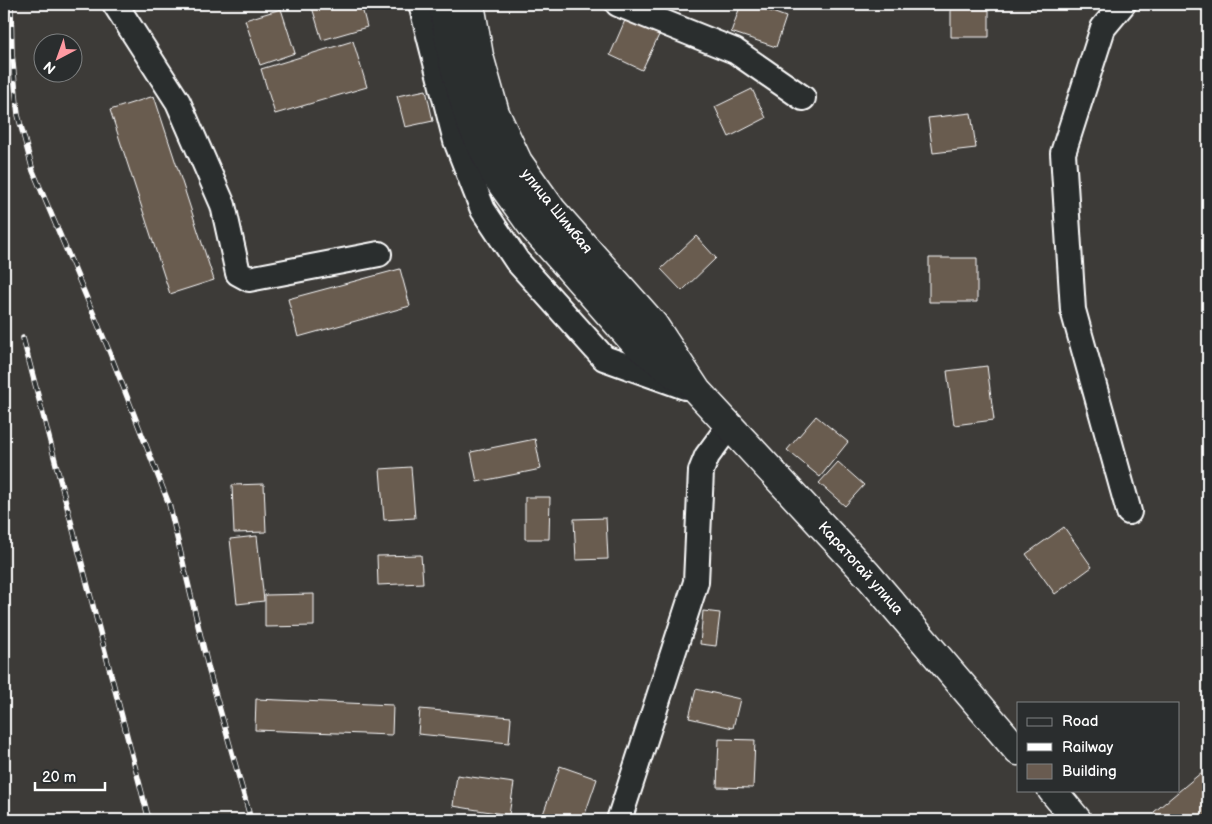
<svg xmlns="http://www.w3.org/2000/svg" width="1212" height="824" viewBox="0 0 1212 824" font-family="'Balsamiq Sans',sans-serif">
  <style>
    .building { fill: #695b50; stroke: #fff }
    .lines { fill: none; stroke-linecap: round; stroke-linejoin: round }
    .minor-casing { stroke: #fff; stroke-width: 28 }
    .major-casing { stroke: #fff; stroke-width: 31 }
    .minor { stroke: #2a2d2e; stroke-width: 24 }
    .major { stroke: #2a2d2e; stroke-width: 28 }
    .rail-casing { stroke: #fff; stroke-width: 5.5 }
    .rail { stroke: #2a2d2e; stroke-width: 4; stroke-dasharray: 11; stroke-linecap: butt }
    .labels { text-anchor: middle; stroke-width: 4; stroke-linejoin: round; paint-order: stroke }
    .street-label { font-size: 15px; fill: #fff; stroke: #2a2d2e }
  </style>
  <rect width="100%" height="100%" fill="#3d3b38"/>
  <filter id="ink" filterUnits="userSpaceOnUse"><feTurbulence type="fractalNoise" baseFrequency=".02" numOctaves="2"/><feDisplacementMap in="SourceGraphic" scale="10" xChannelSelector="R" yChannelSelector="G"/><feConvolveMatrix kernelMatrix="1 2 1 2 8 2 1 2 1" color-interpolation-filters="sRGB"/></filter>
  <g filter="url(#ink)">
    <path class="building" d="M 311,4 L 361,4 L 367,27 L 322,40 Z
      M 741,4 L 750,4 L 786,17 L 776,47 L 731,32 Z
      M 951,4 L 989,4 L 989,37 L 951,37 Z
      M 281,9 L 295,53 L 260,65 L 245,20 Z
      M 626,18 L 660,33 L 642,70 L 610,55 Z
      M 353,41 L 367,87 L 275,114 L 261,69 Z
      M 752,89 L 766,118 L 729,137 L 715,107 Z
      M 426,90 L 433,121 L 405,127 L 397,96 Z
      M 154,96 L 214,280 L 170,294 L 110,110 Z
      M 971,113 L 976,148 L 933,153 L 928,118 Z
      M 696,236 L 716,258 L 682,291 L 661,269 Z
      M 929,258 L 977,258 L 977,302 L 929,302 Z
      M 400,269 L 410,306 L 298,337 L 288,299 Z
      M 987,366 L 994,420 L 954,425 L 947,371 Z
      M 816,416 L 848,442 L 820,477 L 787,450 Z
      M 535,439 L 541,469 L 477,482 L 471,452 Z
      M 838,462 L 864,485 L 845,506 L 819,483 Z
      M 411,467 L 415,518 L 384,520 L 380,469 Z
      M 264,484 L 266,532 L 234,533 L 232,485 Z
      M 525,497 L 550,497 L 549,539 L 525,539 Z
      M 606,518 L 608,559 L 576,560 L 574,519 Z
      M 1064,527 L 1092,567 L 1055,594 L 1026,554 Z
      M 257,536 L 264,601 L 237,604 L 230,539 Z
      M 421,555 L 423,583 L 378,585 L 377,556 Z
      M 314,594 L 314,626 L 265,627 L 265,595 Z
      M 703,611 L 720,613 L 716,646 L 700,644 Z
      M 696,689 L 740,699 L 733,728 L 689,718 Z
      M 256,699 L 393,705 L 392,735 L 255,730 Z
      M 420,709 L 511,717 L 509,743 L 418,734 Z
      M 719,739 L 755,740 L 753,788 L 717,787 Z
      M 560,766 L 597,779 L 583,820 L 541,820 Z
      M 1208,767 L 1208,820 L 1161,820 L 1154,812 Z
      M 457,775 L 514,783 L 509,815 L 453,806 Z
      M 643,816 L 656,820 L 642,820 Z"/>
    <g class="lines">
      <defs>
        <path id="minor" d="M 115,4 L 178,102 L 223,205 L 238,273 L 249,279 L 379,254
          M 421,4 L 456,141 L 483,210 L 517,261 L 604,358 L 685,387
          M 618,4 L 735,51 L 803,98
          M 1123,4 L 1103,28 L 1063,153 L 1073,310 L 1129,512
          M 619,820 L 696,582 L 701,471 L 707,456 L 729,426"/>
        <path id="major" d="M 443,4 L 453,62 L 470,122 L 496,176 L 532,226 L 634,342 L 678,377
          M 470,4 L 479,56 L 495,113 L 518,162 L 552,210 L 653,324 L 697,391 L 867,574 L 1018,751
          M 1052,790 L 1077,820"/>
      </defs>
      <use href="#minor" class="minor-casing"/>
      <use href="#major" class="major-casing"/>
      <use href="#minor" class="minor"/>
      <use href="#major" class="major"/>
      <defs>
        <path id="rail" d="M 11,4 L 12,53 L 18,115 L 33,171 L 110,353 L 169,504 L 209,671 L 251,820
          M 23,338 L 149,820"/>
      </defs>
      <use href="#rail" class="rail-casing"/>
      <use href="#rail" class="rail"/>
    </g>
  </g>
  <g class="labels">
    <g class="street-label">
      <text transform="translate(557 211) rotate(51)" y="5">улица Шимбая</text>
      <text transform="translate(861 568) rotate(48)" y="5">Каратогай улица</text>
    </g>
  </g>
  <rect width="1212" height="824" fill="none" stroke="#2a2d2e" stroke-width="20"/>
  <rect x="10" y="10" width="1192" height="804" fill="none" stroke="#fff" stroke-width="2" filter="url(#ink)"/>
  <rect x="1017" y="702" width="162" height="90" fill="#2a2d2e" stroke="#7f8182"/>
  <rect x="1027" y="718" width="25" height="8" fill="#2a2d2e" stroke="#7f8182"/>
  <text x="1062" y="726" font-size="15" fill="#ffffff">Road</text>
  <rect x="1027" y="743" width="25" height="8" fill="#ffffff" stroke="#7f8182"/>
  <text x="1062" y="752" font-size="15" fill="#ffffff">Railway</text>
  <rect x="1027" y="764" width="25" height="15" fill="#695b50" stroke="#7f8182"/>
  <text x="1062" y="776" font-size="15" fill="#ffffff">Building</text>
  <g transform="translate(58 58) rotate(221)"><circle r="24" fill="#2a2d2e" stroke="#7f8182"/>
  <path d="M0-4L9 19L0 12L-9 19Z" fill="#ff9aa2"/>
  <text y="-8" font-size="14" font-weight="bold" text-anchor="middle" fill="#ffffff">N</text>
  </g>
  <path d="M35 782v8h70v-8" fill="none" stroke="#ffffff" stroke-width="2.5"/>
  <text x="42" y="782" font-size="15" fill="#ffffff" stroke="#2a2d2e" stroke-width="4" paint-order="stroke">20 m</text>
</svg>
